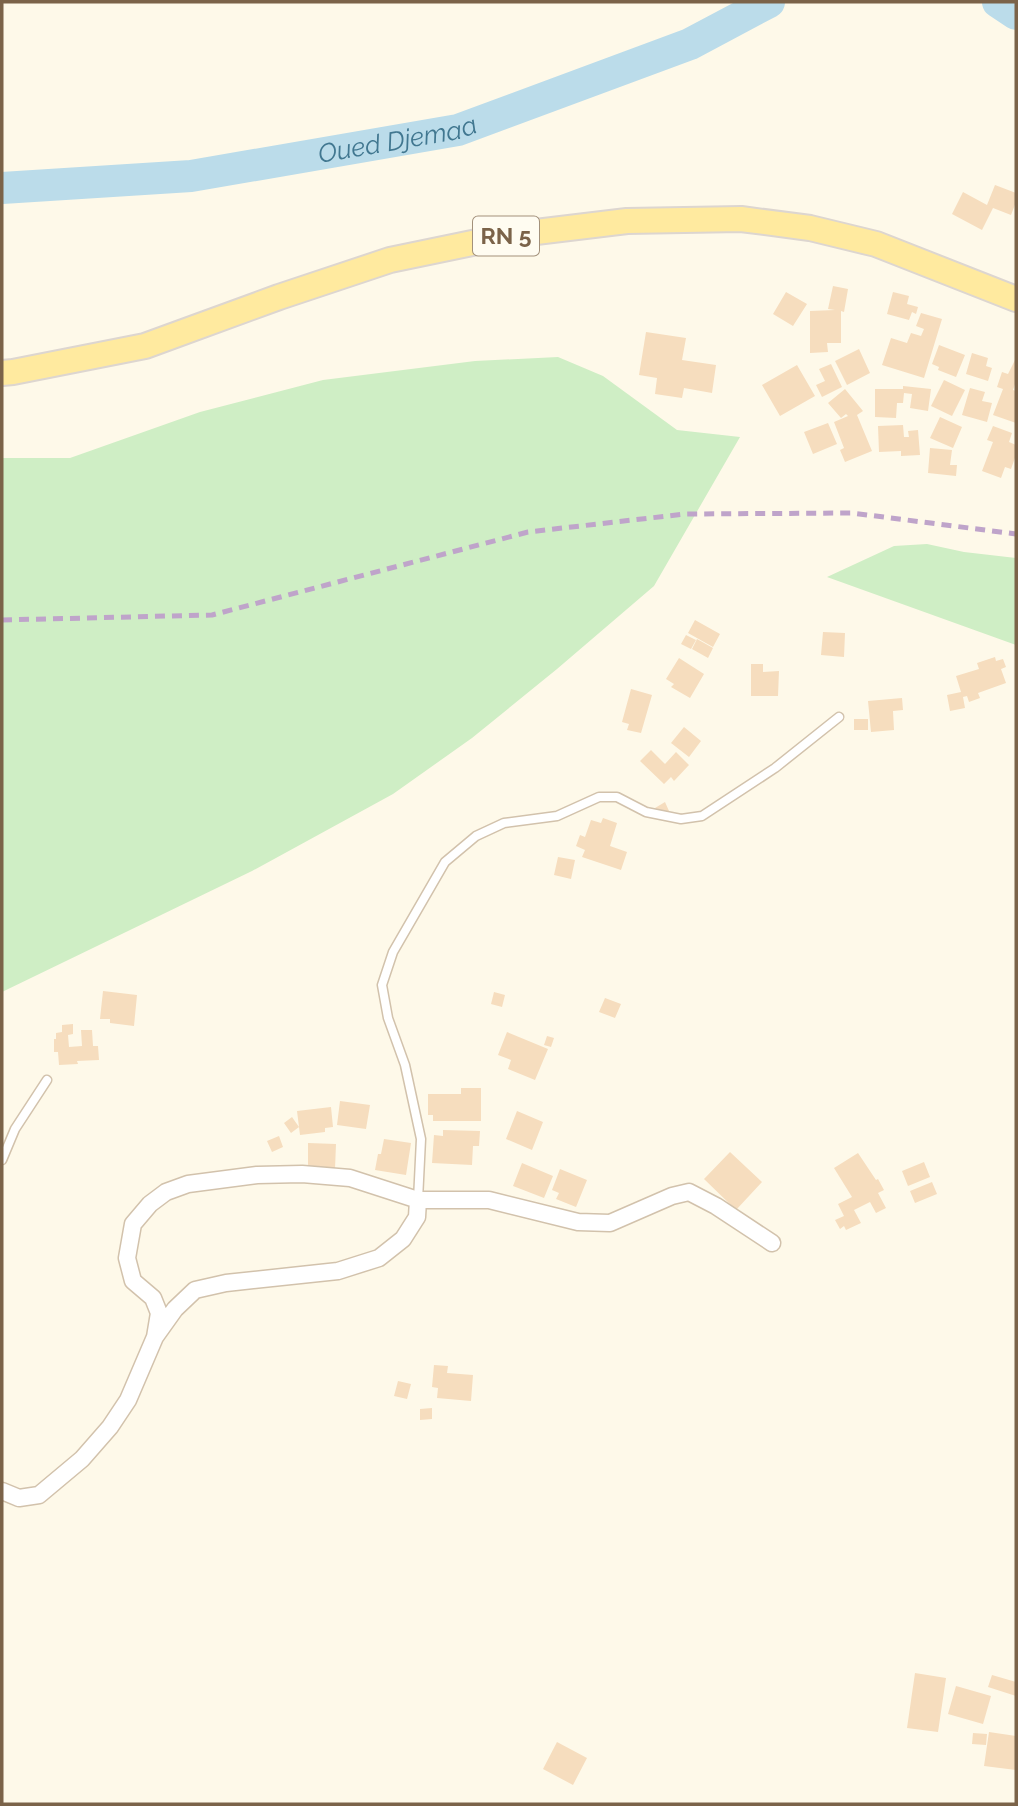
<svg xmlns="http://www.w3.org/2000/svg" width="1018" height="1806" viewBox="0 0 1018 1806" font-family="Raleway,sans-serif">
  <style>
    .green { fill: #cfeec5 }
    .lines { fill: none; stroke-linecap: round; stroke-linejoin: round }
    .river { stroke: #bbdcea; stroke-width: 32 }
    .building { fill: #f6ddbe }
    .service-casing { stroke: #d2c2ac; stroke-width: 11 }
    .minor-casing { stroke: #d2c2ac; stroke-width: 19 }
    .primary-casing { stroke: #ddd6d0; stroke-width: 28 }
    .service { stroke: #fff; stroke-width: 8 }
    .minor { stroke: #fff; stroke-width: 16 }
    .primary { stroke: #ffea9f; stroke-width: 24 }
    .rail { stroke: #bfa4ca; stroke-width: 5; stroke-dasharray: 10 7; stroke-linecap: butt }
    .labels { text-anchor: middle; stroke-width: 7; stroke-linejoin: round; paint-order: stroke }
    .shield { fill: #fffcf1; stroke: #a3917b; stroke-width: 2 }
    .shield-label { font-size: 23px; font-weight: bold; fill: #7b6349 }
    .water-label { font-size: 26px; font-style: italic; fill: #417790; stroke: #fffcf1 }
  </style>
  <rect width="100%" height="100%" fill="#fef9e9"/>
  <path class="green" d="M 558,357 L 603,376 L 677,430 L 740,437 L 654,586 L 557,669 L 472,738 L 393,794 L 252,871 L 2,992 L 2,458 L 70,458 L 200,412 L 323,380 L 475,361 Z
    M 927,544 L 964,552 L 1016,558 L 1016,645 L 827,577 L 894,546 Z"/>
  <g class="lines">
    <g class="river">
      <path d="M 998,2 L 1016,14"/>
      <path id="s1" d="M 2,188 L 191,176 L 458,130 L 690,44 L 769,2"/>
    </g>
  </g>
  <path class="building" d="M 995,185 L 1016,193 L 1016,202 L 1011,215 L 993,208 L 982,230 L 952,214 L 963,192 L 987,205 Z
    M 833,286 L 848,289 L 844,312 L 841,311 L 841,343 L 827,343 L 828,352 L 810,353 L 810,311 L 835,310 L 828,309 Z
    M 786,292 L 807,304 L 793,326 L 773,314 Z
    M 893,292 L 909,296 L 907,304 L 918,307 L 916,314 L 912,312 L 909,320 L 887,314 Z
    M 921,313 L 942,319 L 924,378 L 882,365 L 891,338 L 907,343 L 911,333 L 921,336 L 924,329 L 916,326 Z
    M 646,332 L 686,338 L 682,360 L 716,365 L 712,393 L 684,388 L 682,398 L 655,394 L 657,378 L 639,375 Z
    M 939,345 L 965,355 L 956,377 L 938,370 L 939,367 L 932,364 Z
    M 859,349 L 870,373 L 847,385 L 835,361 Z
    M 972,353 L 988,358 L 986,366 L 992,368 L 988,381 L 966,374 Z
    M 1016,358 L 1016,381 L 1013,390 L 1016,391 L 1016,423 L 993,415 L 1003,389 L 997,387 L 1002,372 L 1008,374 Z
    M 831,364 L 842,387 L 822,397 L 816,385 L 825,381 L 819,369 Z
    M 797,365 L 815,396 L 780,416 L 762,385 Z
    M 944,380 L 965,390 L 952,416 L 931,406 Z
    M 903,386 L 931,389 L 928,411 L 910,408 L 912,394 L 904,393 L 903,403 L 897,403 L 896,418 L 875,417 L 875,389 L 903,389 Z
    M 970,388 L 985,392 L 982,401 L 992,403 L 987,422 L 962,415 Z
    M 845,389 L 863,411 L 857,415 L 872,451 L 845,462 L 840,450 L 844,448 L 834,422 L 848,416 L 846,414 L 841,418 L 828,403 Z
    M 940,417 L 962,427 L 953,448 L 930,438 Z
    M 828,423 L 837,444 L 813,454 L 804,432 Z
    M 903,425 L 904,437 L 909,437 L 908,431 L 918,430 L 920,455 L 901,456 L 901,451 L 879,452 L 878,426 Z
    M 993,426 L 1012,433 L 1009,442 L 1016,445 L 1016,455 L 1011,469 L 1005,467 L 1001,478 L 982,471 L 993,442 L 987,440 Z
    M 930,448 L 952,450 L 950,465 L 957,465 L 956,476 L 928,473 Z
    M 695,620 L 720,634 L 713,647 L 688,633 Z
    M 823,632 L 845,633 L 844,657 L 821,655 Z
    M 686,635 L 696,640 L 691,649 L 681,644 Z
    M 697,639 L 713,648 L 708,658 L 692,649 Z
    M 995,657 L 996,661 L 1003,659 L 1006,667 L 1001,669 L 1006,683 L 978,693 L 980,698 L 969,702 L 967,696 L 963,697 L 965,708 L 950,711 L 947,695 L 961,692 L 956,676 L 979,669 L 977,663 Z
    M 679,658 L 704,674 L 690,698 L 671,687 L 674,684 L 666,679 Z
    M 751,664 L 763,664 L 763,672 L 779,671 L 778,696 L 751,696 Z
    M 631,689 L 652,695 L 641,733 L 627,730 L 629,724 L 622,722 Z
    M 902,698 L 903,710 L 893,711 L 894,730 L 871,732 L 868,701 Z
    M 854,719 L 868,719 L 868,730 L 854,730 Z
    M 684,727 L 701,741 L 689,757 L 671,743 Z
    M 651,750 L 665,764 L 676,752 L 689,765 L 674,781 L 671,777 L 664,784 L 640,761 Z
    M 665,802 L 669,811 L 660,816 L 655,808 Z
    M 603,818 L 617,823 L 610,846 L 627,852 L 621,870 L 582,857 L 585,850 L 576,846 L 580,835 L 585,837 L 591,820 L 601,823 Z
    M 558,857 L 575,860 L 571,879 L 554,875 Z
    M 103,991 L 137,995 L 134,1026 L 110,1023 L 110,1019 L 100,1019 Z
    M 494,992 L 505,995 L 502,1007 L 491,1004 Z
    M 605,998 L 621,1004 L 615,1018 L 599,1012 Z
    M 73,1024 L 73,1034 L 68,1035 L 69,1047 L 82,1046 L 81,1030 L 92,1030 L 93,1046 L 98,1046 L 99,1060 L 77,1061 L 78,1064 L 59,1065 L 58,1052 L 54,1052 L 54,1039 L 56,1039 L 56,1033 L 62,1032 L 62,1025 Z
    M 507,1032 L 548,1049 L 535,1080 L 508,1069 L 511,1060 L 498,1055 Z
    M 547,1036 L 554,1038 L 551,1047 L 544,1045 Z
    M 461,1088 L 481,1088 L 481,1121 L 433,1121 L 433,1115 L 428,1115 L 428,1094 L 461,1094 Z
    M 340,1101 L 370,1105 L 366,1129 L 337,1125 Z
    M 331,1107 L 333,1127 L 325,1128 L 325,1132 L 300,1135 L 297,1111 Z
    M 517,1111 L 543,1122 L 532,1150 L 506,1139 Z
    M 292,1117 L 299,1127 L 291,1133 L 284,1123 Z
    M 443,1130 L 480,1131 L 479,1146 L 473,1146 L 472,1165 L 432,1163 L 434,1135 L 443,1136 Z
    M 279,1136 L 283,1147 L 272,1152 L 267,1141 Z
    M 384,1139 L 411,1143 L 406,1175 L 375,1170 L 378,1154 L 381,1154 Z
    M 308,1143 L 336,1144 L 335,1169 L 308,1168 Z
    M 730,1152 L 762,1182 L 736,1210 L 704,1179 Z
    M 858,1153 L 876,1180 L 878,1179 L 884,1190 L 878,1193 L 886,1208 L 876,1213 L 870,1202 L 854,1210 L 861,1223 L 846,1230 L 844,1226 L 840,1229 L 835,1220 L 844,1216 L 838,1204 L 852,1197 L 834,1168 Z
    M 924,1162 L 930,1177 L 908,1186 L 902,1171 Z
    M 522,1163 L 553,1176 L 544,1198 L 513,1186 Z
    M 560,1169 L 587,1180 L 576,1207 L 556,1199 L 559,1193 L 552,1190 Z
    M 932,1182 L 937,1194 L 915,1203 L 910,1191 Z
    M 434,1365 L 448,1366 L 447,1373 L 473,1375 L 471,1401 L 437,1398 L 438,1388 L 432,1387 Z
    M 398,1381 L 411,1384 L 407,1399 L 394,1396 Z
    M 432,1408 L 432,1419 L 420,1420 L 420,1409 Z
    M 915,1673 L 946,1678 L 938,1732 L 907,1728 Z
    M 992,1675 L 1016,1682 L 1016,1696 L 988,1687 Z
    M 956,1686 L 991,1696 L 983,1724 L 948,1714 Z
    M 989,1732 L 1016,1736 L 1016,1770 L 984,1766 Z
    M 973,1733 L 987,1734 L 986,1745 L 972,1744 Z
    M 557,1742 L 587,1758 L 573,1785 L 543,1769 Z"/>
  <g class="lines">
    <defs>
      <path id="service" d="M 2,1160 L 15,1129 L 47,1080
        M 418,1200 L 421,1139 L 405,1065 L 388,1018 L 382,985 L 393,952 L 445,862 L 476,836 L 504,823 L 557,816 L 599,797 L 617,797 L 646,812 L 681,819 L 702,816 L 775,768 L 839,717"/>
      <path id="minor" d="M 155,1337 L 159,1313 L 153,1298 L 133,1281 L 127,1258 L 133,1224 L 150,1204 L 166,1192 L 188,1184 L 257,1175 L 302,1174 L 350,1178 L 418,1200 L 489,1200 L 578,1222 L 610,1223 L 672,1196 L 689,1192 L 716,1206 L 772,1243
        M 2,1491 L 19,1498 L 39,1495 L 82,1459 L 110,1427 L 128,1400 L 155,1337 L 175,1309 L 195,1290 L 226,1283 L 338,1271 L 379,1258 L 403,1239 L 417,1217 L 418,1200"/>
      <path id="primary" d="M 2,373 L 13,372 L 145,346 L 279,297 L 390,260 L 511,235 L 627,221 L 741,219 L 810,228 L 876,244 L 1016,299"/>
    </defs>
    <use href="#service" class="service-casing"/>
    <use href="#minor" class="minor-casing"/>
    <use href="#primary" class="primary-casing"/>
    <use href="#service" class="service"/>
    <use href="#minor" class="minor"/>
    <use href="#primary" class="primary"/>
    <path class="rail" d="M 2,620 L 212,615 L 528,532 L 685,514 L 852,513 L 1016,534"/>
  </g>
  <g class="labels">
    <rect class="shield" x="473" y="216.5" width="66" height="39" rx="5"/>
    <g class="shield-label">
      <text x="506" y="244">RN 5</text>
    </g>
    <g class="water-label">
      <text dy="9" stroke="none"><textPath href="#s1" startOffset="399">Oued Djemaa</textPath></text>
    </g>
  </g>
  <rect width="1018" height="1806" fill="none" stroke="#7b6349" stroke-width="7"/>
</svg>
